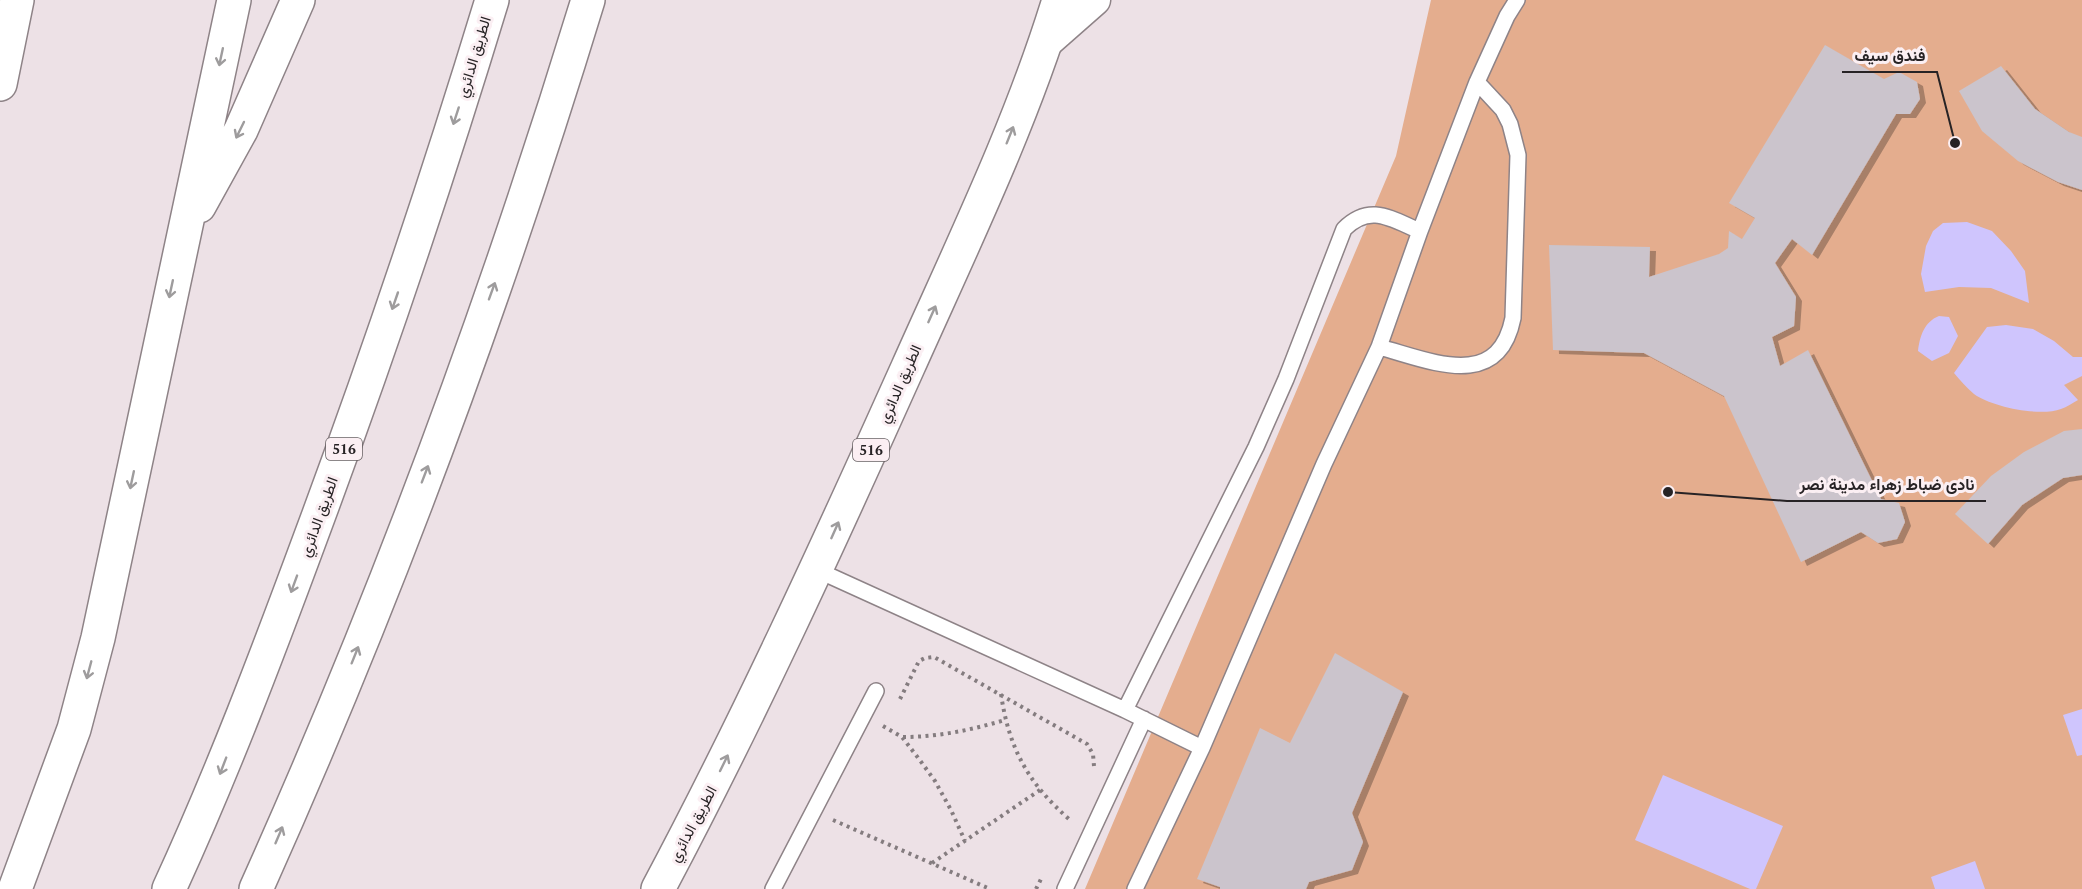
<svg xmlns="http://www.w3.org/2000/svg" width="2082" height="889" viewBox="0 0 2082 889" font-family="'PT Serif',Vazirmatn,serif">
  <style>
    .green { fill: #e4ad8e }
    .water { fill: #cfc5fd }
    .building { fill: #cbc4cc; filter: url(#shadow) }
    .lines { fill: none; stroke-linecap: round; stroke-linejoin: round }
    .lane-casing { stroke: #8e8387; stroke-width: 18 }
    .street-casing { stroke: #8e8387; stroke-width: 33 }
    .highway-casing { stroke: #8e8387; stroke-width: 36 }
    .path { stroke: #847c7f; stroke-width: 4; stroke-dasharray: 3 4.5; stroke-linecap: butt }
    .lane { stroke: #fff; stroke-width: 15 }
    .street { stroke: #fff; stroke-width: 30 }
    .highway { stroke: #fff; stroke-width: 33 }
    .oneway { stroke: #9e9c9d }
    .labels { text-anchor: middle; stroke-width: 6; stroke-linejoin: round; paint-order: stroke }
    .shield { fill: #fbeff3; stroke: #676063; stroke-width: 1.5 }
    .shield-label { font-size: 14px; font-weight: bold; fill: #272325 }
    .street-label { font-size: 15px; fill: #272325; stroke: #fbeff3 }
    .leader { fill: none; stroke: #272325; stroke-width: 2 }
    .callout-dot { fill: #272325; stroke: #fbeff3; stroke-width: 2 }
    .callout-label { font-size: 16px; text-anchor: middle; font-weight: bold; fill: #272325; stroke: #fbeff3; stroke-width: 6; stroke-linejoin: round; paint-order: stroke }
  </style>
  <defs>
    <filter id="shadow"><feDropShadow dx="6" dy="4" stdDeviation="0" flood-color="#0004"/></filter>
  </defs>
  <rect width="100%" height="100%" fill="#ede1e6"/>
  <path class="green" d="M 1431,0 L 2082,0 L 2082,889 L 1085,889 L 1396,156 Z"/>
  <path class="water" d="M 1967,222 L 1992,231 L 2011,251 L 2025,271 L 2029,303 L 1991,288 L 1959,287 L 1925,292 L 1921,274 L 1926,246 L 1933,231 L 1943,223 Z
    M 1939,316 L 1949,317 L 1958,336 L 1949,353 L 1932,361 L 1918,351 C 1920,336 1924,322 1939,316 Z
    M 2006,325 L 2033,329 L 2054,341 L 2073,357 L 2082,357 L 2082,376 L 2064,385 L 2078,400 C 2072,403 2067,407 2061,409 C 2040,417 1992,407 1974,394 C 1967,388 1960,380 1954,373 L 1987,327 Z
    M 2082,709 L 2082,755 L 2077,756 L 2063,715 Z
    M 1663,775 L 1783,826 L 1756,889 L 1750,889 L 1635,840 Z
    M 1975,861 L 1985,889 L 1935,889 L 1931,877 Z"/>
  <path class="building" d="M 1825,45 L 1884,79 L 1899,72 L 1917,82 L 1920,99 L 1910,114 L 1896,114 L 1812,255 L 1792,239 L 1775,263 L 1796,297 L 1794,326 L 1772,337 L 1780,366 L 1808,350 L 1881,499 L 1899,503 L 1905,522 L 1897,539 L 1878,543 L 1861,532 L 1801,562 L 1724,396 L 1644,353 L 1553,350 L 1549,245 L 1650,247 L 1649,277 L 1719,254 L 1728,248 L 1729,231 L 1742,239 L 1755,218 L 1729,203 Z
    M 2001,66 L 2035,109 L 2069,132 L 2082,137 L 2082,190 L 2058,182 L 2018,161 L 1982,131 L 1959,91 Z
    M 2082,429 L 2082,475 L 2063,478 L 2022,505 L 1988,544 L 1955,514 L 1991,476 L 2024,452 L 2064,431 Z
    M 1335,653 L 1403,692 L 1352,813 L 1363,842 L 1352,870 L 1309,882 L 1306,889 L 1220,889 L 1220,887 L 1197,879 L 1260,728 L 1290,743 Z"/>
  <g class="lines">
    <defs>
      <path id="lane" d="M 1379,347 C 1429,360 1498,393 1513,318 L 1518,155 L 1510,124 L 1503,110 L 1477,82
        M 817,570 L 1125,710 L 1202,748
        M 1125,710 L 1256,447 L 1286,379 L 1344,229 C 1370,203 1391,219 1420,231
        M 773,889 L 876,691
        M 1065,889 L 1144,719
        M 1135,889 L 1202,748 L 1324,464 L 1379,347 L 1420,231 L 1477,82 L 1507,16 L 1517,0"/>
      <path id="street" d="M 1045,44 L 1095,0"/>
      <path id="highway" d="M 0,84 L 17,0
        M 199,206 L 241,130 L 298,0
        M 15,889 L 74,729 L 98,638 L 234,0
        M 169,889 C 222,774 267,655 311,536 C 377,359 437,181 492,0
        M 256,889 C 385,602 496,301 588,0
        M 658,889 C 749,718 829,543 908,367 C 962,246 1020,127 1059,0"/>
    </defs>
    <use href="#lane" class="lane-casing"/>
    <use href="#street" class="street-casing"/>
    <use href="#highway" class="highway-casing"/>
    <path class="path" d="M 1001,694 C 1009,749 1028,783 1070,820
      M 900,699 L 919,661 L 925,658 L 934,657 L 1087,744 L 1093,754 L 1094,766
      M 883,726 L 902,737 L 919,759 L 935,781 L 951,810 L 965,841
      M 903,737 C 938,737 971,730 1005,720
      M 833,820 L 990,889
      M 932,863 L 1040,790
      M 1036,889 L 1041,879"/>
    <use href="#lane" class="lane"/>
    <use href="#street" class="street"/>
    <use href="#highway" class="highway"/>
  </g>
  <defs><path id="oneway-shaft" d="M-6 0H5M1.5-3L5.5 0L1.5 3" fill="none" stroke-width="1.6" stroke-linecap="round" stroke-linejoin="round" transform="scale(1.5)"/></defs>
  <g class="oneway">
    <use href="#oneway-shaft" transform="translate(221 57) rotate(102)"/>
    <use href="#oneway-shaft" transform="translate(456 116) rotate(108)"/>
    <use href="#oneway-shaft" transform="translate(240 130) rotate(116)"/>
    <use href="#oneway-shaft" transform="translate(1010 135) rotate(-68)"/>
    <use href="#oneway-shaft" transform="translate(171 289) rotate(102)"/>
    <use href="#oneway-shaft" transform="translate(492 291) rotate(-70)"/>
    <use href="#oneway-shaft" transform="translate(395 301) rotate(109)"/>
    <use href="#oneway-shaft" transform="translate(932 314) rotate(-66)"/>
    <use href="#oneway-shaft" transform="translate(425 474) rotate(-69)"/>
    <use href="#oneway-shaft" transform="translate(132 480) rotate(102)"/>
    <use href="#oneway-shaft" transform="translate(835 530) rotate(-66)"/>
    <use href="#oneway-shaft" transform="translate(294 584) rotate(110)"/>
    <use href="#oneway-shaft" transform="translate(355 655) rotate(-68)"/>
    <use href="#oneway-shaft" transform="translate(89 670) rotate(105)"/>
    <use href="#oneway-shaft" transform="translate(724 763) rotate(-64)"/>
    <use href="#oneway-shaft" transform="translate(223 766) rotate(111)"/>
    <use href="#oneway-shaft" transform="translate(279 835) rotate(-67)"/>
  </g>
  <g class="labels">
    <g class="shield">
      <rect x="326" y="438" width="36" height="22" rx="4.5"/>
      <rect x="853" y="439" width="36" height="22" rx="4.5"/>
    </g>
    <g class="shield-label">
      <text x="344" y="454">516</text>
      <text x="871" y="455">516</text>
    </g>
    <g class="street-label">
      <text transform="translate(474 57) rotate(-73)" y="5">الطريق الدائري</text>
      <text transform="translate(900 384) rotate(-66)" y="5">الطريق الدائري</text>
      <text transform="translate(319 517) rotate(-70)" y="5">الطريق الدائري</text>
      <text transform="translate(693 824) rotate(-62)" y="5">الطريق الدائري</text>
    </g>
  </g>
  <path class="leader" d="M1955 143L1937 72H1842M1668 492L1787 501H1986"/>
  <g class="callout-dot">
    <circle cx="1955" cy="143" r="6"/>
    <circle cx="1668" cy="492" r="6"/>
  </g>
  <g class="callout-label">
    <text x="1890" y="61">فندق سيف</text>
    <text x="1887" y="490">نادى ضباط زهراء مدينة نصر</text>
  </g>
</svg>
